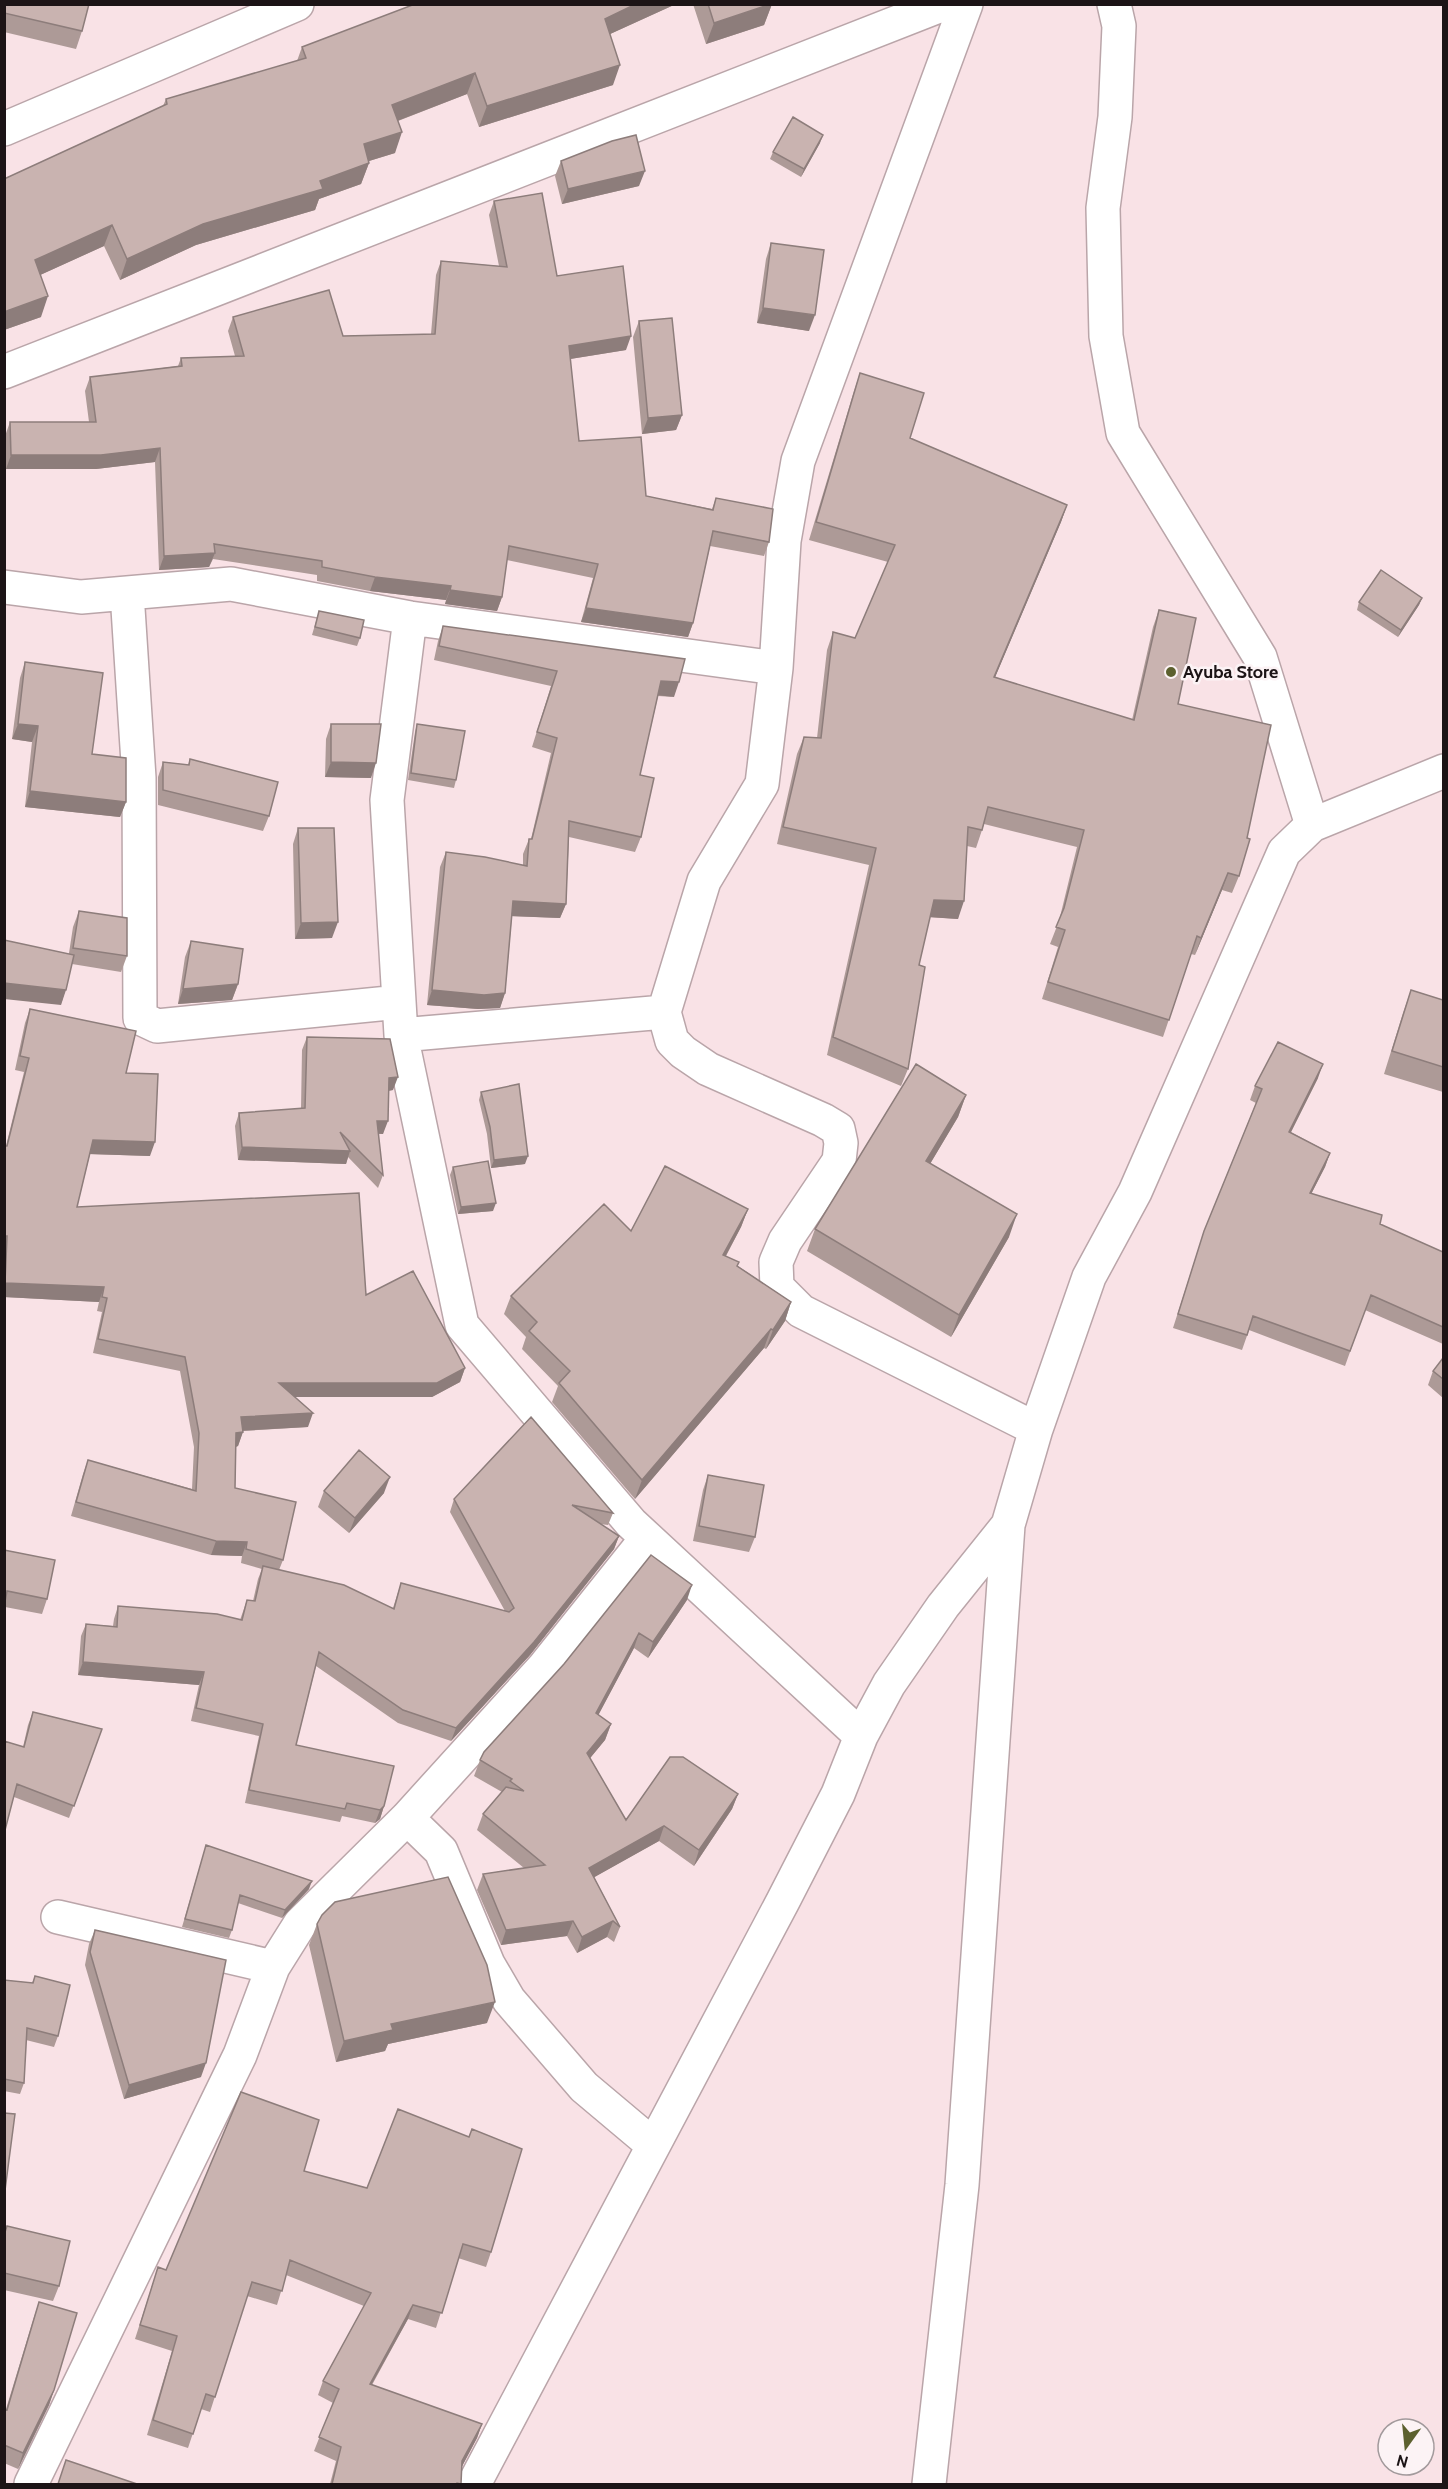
<svg xmlns="http://www.w3.org/2000/svg" width="1448" height="2489" viewBox="0 0 1448 2489" font-family="Cabin,sans-serif">
  <style>
    .lines { fill: none; stroke-linecap: round; stroke-linejoin: round }
    .street-casing { stroke: #baa5a9; stroke-width: 36 }
    .street { stroke: #fff; stroke-width: 33 }
    .wall { fill: #ad9a97 }
    .shaded-wall { fill: #8d7d7b }
    .building { fill: #c9b3b0; stroke: #8d7d7b; stroke-width: 1.5 }
    .poi-dot { fill: #5c602e; stroke: #fcf3f5; stroke-width: 2 }
    .labels { text-anchor: middle; stroke-width: 5; stroke-linejoin: round; paint-order: stroke }
    .poi-label { font-size: 18px; font-weight: bold; fill: #1c1416; stroke: #fcf3f5; text-anchor: start }
  </style>
  <rect width="100%" height="100%" fill="#f9e2e6"/>
  <g class="lines">
    <defs>
      <path id="street" d="M 966,4 L 798,461 L 784,541 L 776,668 L 762,784 L 704,881 L 664,1012 L 672,1041 L 683,1052 L 708,1069 L 823,1120 L 838,1129 L 841,1143 L 839,1161 L 785,1241 L 776,1262 L 777,1287 L 801,1311 L 1036,1429
        M 1114,4 L 1119,26 L 1115,117 L 1103,208 L 1106,336 L 1123,433 L 1260,657 L 1312,825
        M 4,129 L 297,4
        M 4,372 L 944,4
        M 4,587 L 81,597 L 231,584 L 410,618 L 776,668
        M 127,593 L 139,778 L 140,1018 L 157,1026 L 399,1002
        M 410,618 L 387,800 L 401,1035 L 462,1325 L 631,1523 L 861,1736
        M 401,1035 L 664,1012
        M 407,1818 L 441,1851 L 488,1964 L 509,2000 L 584,2087 L 653,2145
        M 58,1917 L 273,1967
        M 31,2484 L 240,2055 L 273,1967 L 300,1924 L 407,1818 L 544,1667 L 647,1538
        M 474,2484 L 783,1901 L 838,1794 L 861,1736 L 889,1684 L 943,1606 L 1008,1525
        M 929,2484 L 962,2185 L 1008,1525 L 1036,1429 L 1089,1277 L 1135,1192 L 1284,852 L 1312,825 L 1444,771"/>
    </defs>
    <use href="#street" class="street-casing"/>
    <use href="#street" class="street"/>
  </g>
  <path class="wall" d="M 4,4 L 82,31 L 76,49 L 4,32 Z
    M 676,4 L 610,34 L 613,85 L 479,127 L 467,94 L 398,121 L 395,153 L 369,161 L 369,163 L 361,184 L 319,199 L 315,210 L 196,245 L 120,280 L 104,246 L 40,275 L 41,317 L 4,330 L 4,179 L 163,106 L 166,99 L 297,61 L 302,47 Z
    M 693,4 L 772,4 L 764,25 L 706,44 Z
    M 820,143 L 801,177 L 770,159 L 773,152 Z
    M 561,161 L 639,186 L 562,204 L 555,176 Z
    M 494,201 L 557,276 L 626,350 L 570,359 L 579,441 L 646,496 L 712,509 L 716,498 L 769,542 L 764,556 L 710,546 L 693,623 L 688,637 L 581,622 L 593,578 L 507,560 L 502,597 L 497,611 L 445,604 L 446,600 L 370,591 L 317,581 L 317,575 L 213,559 L 209,567 L 159,570 L 155,462 L 96,469 L 6,469 L 5,436 L 10,422 L 89,422 L 85,391 L 90,377 L 178,366 L 181,358 L 235,356 L 228,331 L 233,317 L 343,336 L 431,334 L 436,275 L 441,261 L 499,266 L 489,215 Z
    M 771,243 L 809,331 L 757,323 L 766,259 Z
    M 639,321 L 682,415 L 676,430 L 642,434 L 633,337 Z
    M 860,373 L 910,438 L 1067,505 L 1061,522 L 995,677 L 1132,720 L 1153,627 L 1159,610 L 1178,704 L 1239,876 L 1232,893 L 1222,890 L 1195,955 L 1191,954 L 1163,1037 L 1042,999 L 1058,947 L 1050,944 L 1059,921 L 1077,847 L 984,824 L 976,848 L 967,846 L 958,919 L 930,917 L 919,965 L 908,1069 L 901,1086 L 827,1055 L 869,865 L 777,844 L 797,754 L 804,737 L 817,738 L 827,650 L 833,632 L 855,638 L 888,562 L 809,540 L 854,391 Z
    M 1422,598 L 1419,605 L 1398,637 L 1357,610 L 1359,602 Z
    M 319,611 L 360,638 L 357,646 L 312,635 Z
    M 443,626 L 674,697 L 658,696 L 640,775 L 641,837 L 635,852 L 569,837 L 566,904 L 560,918 L 512,916 L 505,993 L 500,1008 L 478,1009 L 427,1005 L 440,867 L 446,852 L 523,865 L 523,854 L 529,839 L 531,839 L 551,753 L 532,747 L 551,686 L 434,660 L 438,641 Z
    M 25,662 L 126,802 L 120,817 L 25,807 L 32,742 L 12,739 L 20,678 Z
    M 331,724 L 371,778 L 325,777 L 326,739 Z
    M 417,724 L 456,780 L 454,788 L 408,780 L 415,732 Z
    M 190,759 L 269,816 L 263,831 L 158,805 L 158,777 L 163,762 L 188,765 Z
    M 298,828 L 332,938 L 295,939 L 293,844 Z
    M 79,911 L 127,956 L 121,972 L 72,964 L 61,1005 L 73,927 Z
    M 191,941 L 238,984 L 232,1000 L 178,1004 L 185,957 Z
    M 1411,990 L 1443,1000 L 1443,1092 L 1384,1074 L 1403,1013 Z
    M 30,1009 L 126,1073 L 150,1156 L 90,1154 L 77,1207 L 366,1295 L 465,1368 L 460,1382 L 432,1397 L 295,1397 L 308,1427 L 243,1431 L 238,1446 L 236,1447 L 235,1488 L 283,1560 L 279,1570 L 393,1608 L 401,1583 L 505,1611 L 450,1512 L 454,1499 L 531,1417 L 613,1513 L 608,1525 L 600,1524 L 619,1536 L 614,1549 L 530,1655 L 451,1741 L 398,1723 L 316,1666 L 296,1745 L 384,1806 L 380,1819 L 375,1823 L 342,1816 L 340,1822 L 245,1803 L 259,1736 L 191,1721 L 199,1685 L 78,1675 L 81,1636 L 86,1624 L 113,1626 L 114,1619 L 118,1606 L 240,1620 L 247,1600 L 253,1601 L 258,1579 L 262,1569 L 241,1563 L 242,1556 L 211,1555 L 71,1516 L 83,1474 L 88,1460 L 192,1489 L 194,1447 L 180,1371 L 93,1353 L 102,1312 L 97,1311 L 99,1302 L 4,1297 L 4,1146 L 6,1146 L 24,1072 L 15,1070 L 25,1023 Z
    M 307,1037 L 393,1090 L 389,1091 L 383,1134 L 378,1134 L 383,1175 L 378,1188 L 348,1157 L 346,1164 L 238,1160 L 235,1126 L 239,1113 L 301,1109 L 302,1050 Z
    M 1318,1078 L 1291,1132 L 1330,1153 L 1325,1167 L 1311,1194 L 1443,1252 L 1443,1344 L 1365,1310 L 1345,1366 L 1249,1330 L 1242,1350 L 1173,1328 L 1204,1231 L 1256,1103 L 1250,1100 L 1255,1086 Z
    M 481,1092 L 525,1164 L 491,1168 L 487,1134 L 479,1100 Z
    M 966,1095 L 958,1117 L 930,1164 L 1009,1237 L 951,1337 L 807,1251 L 815,1229 Z
    M 453,1167 L 493,1211 L 458,1214 L 450,1175 Z
    M 748,1209 L 741,1227 L 726,1256 L 738,1266 L 791,1302 L 785,1321 L 766,1349 L 764,1348 L 635,1499 L 552,1402 L 558,1386 L 522,1349 L 526,1337 L 504,1314 L 511,1296 L 631,1231 Z
    M 1443,1358 L 1443,1398 L 1428,1385 L 1433,1371 Z
    M 708,1475 L 755,1537 L 749,1552 L 693,1541 L 703,1490 Z
    M 324,1491 L 384,1493 L 349,1533 L 318,1507 Z
    M 4,1550 L 47,1599 L 42,1614 L 5,1607 Z
    M 687,1600 L 648,1658 L 634,1648 L 598,1715 L 611,1724 L 605,1740 L 590,1758 L 626,1820 L 738,1794 L 732,1809 L 694,1866 L 659,1841 L 594,1877 L 620,1927 L 614,1942 L 607,1937 L 577,1953 L 567,1936 L 501,1945 L 477,1890 L 483,1874 L 524,1868 L 477,1830 L 483,1814 L 502,1792 L 474,1776 L 480,1760 L 564,1664 Z
    M 33,1712 L 102,1729 L 69,1818 L 14,1797 L 23,1747 L 28,1725 Z
    M 206,1845 L 309,1889 L 282,1918 L 238,1903 L 232,1930 L 229,1938 L 182,1927 Z
    M 317,1924 L 487,2023 L 388,2044 L 385,2051 L 336,2062 L 309,1945 Z
    M 95,1930 L 201,2077 L 124,2099 L 85,1965 L 89,1944 Z
    M 35,1976 L 58,2036 L 54,2047 L 26,2040 L 24,2083 L 20,2094 L 4,2091 L 4,1980 L 32,1983 Z
    M 304,2171 L 491,2252 L 486,2267 L 458,2258 L 436,2328 L 408,2319 L 372,2385 L 482,2424 L 477,2438 L 462,2466 L 461,2484 L 330,2484 L 336,2461 L 314,2451 L 333,2403 L 318,2395 L 323,2381 L 364,2306 L 286,2275 L 277,2305 L 247,2296 L 210,2412 L 201,2409 L 188,2448 L 147,2435 L 172,2351 L 135,2339 L 158,2267 L 166,2270 Z
    M 7,2226 L 59,2286 L 53,2301 L 4,2290 L 4,2232 Z
    M 39,2302 L 54,2390 L 49,2405 L 18,2469 L 4,2463 L 4,2409 L 6,2409 L 34,2317 Z"/>
  <path class="shaded-wall" d="M 636,4 L 676,4 L 597,40 L 605,19 Z
    M 772,4 L 764,25 L 706,44 L 714,23 Z
    M 620,65 L 613,85 L 479,127 L 487,106 Z
    M 475,73 L 467,94 L 384,126 L 392,105 Z
    M 402,132 L 395,153 L 356,165 L 364,144 Z
    M 823,135 L 820,143 L 801,177 L 804,169 Z
    M 369,163 L 361,184 L 319,199 L 315,210 L 196,245 L 120,280 L 127,259 L 203,224 Z
    M 645,171 L 639,186 L 562,204 L 568,189 Z
    M 112,225 L 104,246 L 27,281 L 35,260 Z
    M 48,296 L 41,317 L 4,330 L 4,312 Z
    M 763,308 L 815,315 L 809,331 L 757,323 Z
    M 631,336 L 626,350 L 564,360 L 569,346 Z
    M 682,415 L 676,430 L 642,434 L 648,418 Z
    M 160,448 L 155,462 L 96,469 L 6,469 L 11,455 Z
    M 1067,505 L 1061,522 L 988,694 L 994,677 Z
    M 215,553 L 209,567 L 159,570 L 164,556 Z
    M 375,577 L 451,586 L 446,600 L 370,591 Z
    M 450,590 L 502,597 L 497,611 L 445,604 Z
    M 1422,598 L 1419,605 L 1398,637 L 1401,630 Z
    M 586,608 L 693,623 L 688,637 L 581,622 Z
    M 661,681 L 679,682 L 674,697 L 656,695 Z
    M 18,724 L 38,726 L 32,742 L 12,739 Z
    M 331,762 L 376,763 L 371,778 L 325,777 Z
    M 30,791 L 126,802 L 120,817 L 25,807 Z
    M 1228,873 L 1222,890 L 1195,955 L 1201,938 Z
    M 934,900 L 964,901 L 958,919 L 927,917 Z
    M 513,901 L 566,904 L 560,918 L 508,916 Z
    M 338,922 L 332,938 L 295,939 L 301,923 Z
    M 4,983 L 66,990 L 61,1005 L 4,999 Z
    M 238,984 L 232,1000 L 178,1004 L 183,989 Z
    M 432,990 L 505,993 L 500,1008 L 478,1009 L 427,1005 Z
    M 1323,1064 L 1318,1078 L 1284,1146 L 1289,1132 Z
    M 398,1077 L 393,1090 L 385,1091 L 389,1078 Z
    M 966,1095 L 958,1117 L 918,1184 L 926,1161 Z
    M 377,1121 L 388,1121 L 383,1134 L 372,1133 Z
    M 93,1140 L 155,1142 L 150,1156 L 88,1154 Z
    M 242,1147 L 350,1151 L 346,1164 L 238,1160 Z
    M 1330,1153 L 1325,1167 L 1304,1208 L 1310,1193 Z
    M 528,1156 L 525,1164 L 491,1168 L 494,1160 Z
    M 496,1203 L 493,1211 L 458,1214 L 461,1207 Z
    M 748,1209 L 741,1227 L 716,1274 L 723,1255 Z
    M 1017,1214 L 1009,1237 L 951,1337 L 959,1315 Z
    M 5,1283 L 104,1287 L 99,1302 L 4,1297 L 4,1285 Z
    M 791,1302 L 785,1321 L 766,1349 L 773,1330 Z
    M 771,1329 L 764,1348 L 635,1499 L 642,1480 Z
    M 465,1368 L 460,1382 L 432,1397 L 274,1397 L 279,1383 Z
    M 313,1413 L 308,1427 L 236,1431 L 241,1417 Z
    M 243,1432 L 238,1446 L 231,1448 L 236,1433 Z
    M 390,1477 L 384,1493 L 349,1533 L 355,1518 Z
    M 619,1536 L 614,1549 L 530,1655 L 451,1741 L 456,1728 Z
    M 216,1541 L 247,1542 L 242,1556 L 211,1555 Z
    M 692,1585 L 687,1600 L 648,1658 L 653,1642 Z
    M 639,1633 L 634,1648 L 591,1729 L 596,1713 Z
    M 83,1662 L 204,1672 L 199,1685 L 78,1675 Z
    M 611,1724 L 605,1740 L 582,1768 L 587,1753 Z
    M 738,1794 L 732,1809 L 694,1866 L 699,1850 Z
    M 384,1806 L 380,1819 L 375,1823 L 380,1810 Z
    M 664,1826 L 659,1841 L 584,1883 L 589,1868 Z
    M 312,1881 L 309,1889 L 282,1918 L 285,1910 Z
    M 573,1921 L 567,1936 L 501,1945 L 506,1930 Z
    M 613,1921 L 607,1937 L 577,1953 L 582,1937 Z
    M 495,2002 L 487,2023 L 388,2044 L 385,2051 L 336,2062 L 344,2041 L 391,2024 Z
    M 206,2063 L 201,2077 L 124,2099 L 129,2085 Z
    M 413,2305 L 408,2319 L 364,2398 L 370,2384 Z
    M 54,2390 L 49,2405 L 18,2469 L 23,2453 Z
    M 482,2424 L 477,2438 L 457,2476 L 462,2461 Z"/>
  <path class="building" d="M 4,4 L 89,4 L 82,31 L 4,13 Z
    M 415,4 L 636,4 L 605,19 L 620,65 L 487,106 L 475,73 L 392,105 L 402,132 L 364,144 L 369,163 L 320,181 L 323,189 L 203,224 L 127,259 L 112,225 L 35,260 L 48,296 L 4,312 L 4,179 L 167,104 L 166,99 L 306,58 L 302,47 Z
    M 708,4 L 771,4 L 714,23 Z
    M 793,117 L 823,135 L 804,169 L 773,152 Z
    M 636,135 L 645,171 L 568,189 L 561,161 L 612,141 Z
    M 542,193 L 557,276 L 623,266 L 631,336 L 569,346 L 579,441 L 641,437 L 646,496 L 713,510 L 716,498 L 773,509 L 769,542 L 713,531 L 693,623 L 586,608 L 598,564 L 509,546 L 502,597 L 450,590 L 451,586 L 375,577 L 322,567 L 322,561 L 214,544 L 215,553 L 164,556 L 160,448 L 101,455 L 11,455 L 10,422 L 96,422 L 90,377 L 182,366 L 181,358 L 244,356 L 233,317 L 329,290 L 343,336 L 435,334 L 441,261 L 507,267 L 494,201 Z
    M 771,243 L 824,250 L 815,315 L 763,308 Z
    M 672,318 L 682,415 L 648,418 L 639,321 Z
    M 860,373 L 924,393 L 910,438 L 1067,505 L 994,677 L 1134,720 L 1159,610 L 1196,618 L 1178,704 L 1271,725 L 1247,838 L 1250,839 L 1239,876 L 1228,873 L 1201,938 L 1197,936 L 1169,1020 L 1048,982 L 1065,930 L 1056,927 L 1064,908 L 1084,830 L 988,807 L 982,830 L 968,827 L 964,901 L 934,900 L 919,965 L 925,967 L 908,1069 L 833,1037 L 876,848 L 783,827 L 804,737 L 821,738 L 833,632 L 855,638 L 895,545 L 816,522 Z
    M 1381,570 L 1422,598 L 1401,630 L 1359,602 Z
    M 319,611 L 364,620 L 360,638 L 315,627 Z
    M 443,626 L 685,659 L 679,682 L 661,681 L 640,775 L 654,778 L 641,837 L 569,821 L 566,904 L 513,901 L 505,993 L 484,995 L 432,990 L 446,852 L 485,857 L 527,866 L 529,839 L 532,839 L 557,738 L 537,732 L 557,671 L 439,646 Z
    M 25,662 L 103,673 L 92,754 L 126,758 L 126,802 L 30,791 L 38,726 L 18,724 Z
    M 331,724 L 381,724 L 376,763 L 331,762 Z
    M 417,724 L 465,731 L 456,780 L 411,773 Z
    M 190,759 L 278,782 L 269,816 L 163,790 L 163,762 L 189,765 Z
    M 298,828 L 334,828 L 338,922 L 301,923 Z
    M 79,911 L 127,918 L 127,956 L 73,948 Z
    M 4,940 L 74,955 L 66,990 L 4,983 Z
    M 191,941 L 243,949 L 238,984 L 183,989 Z
    M 1411,990 L 1443,1000 L 1443,1067 L 1392,1051 Z
    M 30,1009 L 136,1031 L 126,1073 L 158,1074 L 155,1142 L 93,1140 L 77,1207 L 359,1193 L 366,1295 L 413,1271 L 465,1368 L 437,1383 L 279,1383 L 313,1413 L 241,1417 L 243,1432 L 236,1433 L 235,1488 L 296,1502 L 283,1560 L 246,1549 L 247,1542 L 216,1541 L 76,1502 L 88,1460 L 196,1491 L 199,1433 L 185,1357 L 98,1339 L 107,1298 L 102,1297 L 104,1287 L 5,1283 L 7,1236 L 4,1236 L 4,1146 L 7,1146 L 29,1058 L 20,1056 Z
    M 307,1037 L 390,1039 L 398,1077 L 389,1078 L 388,1121 L 377,1121 L 383,1175 L 340,1132 L 350,1151 L 242,1147 L 239,1113 L 305,1108 Z
    M 1278,1042 L 1323,1064 L 1289,1132 L 1330,1153 L 1310,1193 L 1382,1215 L 1380,1224 L 1443,1252 L 1443,1327 L 1371,1295 L 1350,1351 L 1253,1316 L 1247,1335 L 1178,1314 L 1204,1231 L 1262,1089 L 1255,1086 Z
    M 916,1064 L 966,1095 L 926,1161 L 1017,1214 L 959,1315 L 815,1229 Z
    M 519,1084 L 528,1156 L 494,1160 L 490,1127 L 481,1092 Z
    M 488,1161 L 496,1203 L 461,1207 L 453,1167 Z
    M 665,1166 L 748,1209 L 723,1255 L 739,1262 L 737,1266 L 791,1302 L 773,1330 L 771,1329 L 642,1480 L 559,1383 L 570,1371 L 529,1331 L 537,1322 L 511,1296 L 604,1204 L 631,1231 Z
    M 1443,1358 L 1443,1379 L 1433,1371 Z
    M 531,1417 L 613,1513 L 572,1505 L 619,1536 L 534,1642 L 456,1728 L 403,1710 L 319,1652 L 296,1745 L 394,1766 L 384,1806 L 380,1810 L 347,1803 L 345,1809 L 249,1790 L 263,1724 L 196,1708 L 204,1672 L 83,1662 L 86,1624 L 117,1627 L 118,1606 L 217,1614 L 242,1620 L 247,1600 L 255,1601 L 263,1566 L 344,1585 L 394,1609 L 401,1583 L 509,1612 L 514,1608 L 454,1499 Z
    M 359,1450 L 390,1477 L 355,1518 L 324,1491 Z
    M 708,1475 L 764,1485 L 755,1537 L 699,1526 Z
    M 4,1550 L 55,1560 L 47,1599 L 7,1591 L 4,1607 Z
    M 651,1555 L 692,1585 L 653,1642 L 639,1633 L 596,1713 L 611,1724 L 587,1753 L 626,1820 L 670,1757 L 683,1757 L 738,1794 L 699,1850 L 664,1826 L 589,1868 L 620,1927 L 613,1921 L 582,1937 L 573,1921 L 506,1930 L 483,1874 L 545,1865 L 483,1814 L 506,1787 L 524,1791 L 510,1781 L 512,1779 L 480,1760 L 484,1752 L 564,1664 Z
    M 33,1712 L 102,1729 L 74,1806 L 17,1784 L 4,1834 L 4,1741 L 24,1747 Z
    M 206,1845 L 312,1881 L 285,1910 L 240,1895 L 232,1930 L 185,1919 Z
    M 448,1877 L 487,1965 L 495,2002 L 391,2024 L 393,2030 L 344,2041 L 317,1924 L 322,1915 L 335,1902 Z
    M 95,1930 L 226,1960 L 206,2063 L 129,2085 L 90,1952 Z
    M 35,1976 L 70,1985 L 58,2036 L 27,2028 L 24,2083 L 4,2079 L 4,1980 L 33,1983 Z
    M 241,2092 L 319,2120 L 304,2171 L 367,2188 L 398,2109 L 469,2137 L 472,2129 L 522,2149 L 491,2252 L 463,2244 L 442,2313 L 413,2305 L 370,2384 L 482,2424 L 462,2461 L 461,2484 L 457,2483 L 456,2484 L 332,2484 L 341,2447 L 319,2437 L 339,2389 L 323,2381 L 371,2293 L 290,2260 L 282,2291 L 252,2282 L 215,2397 L 206,2394 L 193,2434 L 153,2420 L 177,2336 L 140,2325 L 158,2267 L 166,2270 Z
    M 4,2113 L 15,2114 L 4,2198 Z
    M 7,2226 L 70,2241 L 59,2286 L 4,2273 L 4,2235 Z
    M 39,2302 L 77,2313 L 54,2390 L 23,2453 L 4,2445 L 4,2409 L 7,2410 Z
    M 66,2460 L 137,2484 L 58,2484 Z"/>
  <circle class="poi-dot" cx="1171" cy="672" r="6"/>
  <g class="labels">
    <g class="poi-label">
      <text x="1183" y="678">Ayuba Store</text>
    </g>
  </g>
  <rect width="1448" height="2489" fill="none" stroke="#1c1416" stroke-width="12"/>
  <g transform="translate(1406 2447) rotate(195)"><circle r="28" fill="#fcf3f5" stroke="#a29a9c" stroke-width="1.5"/>
  <path d="M0-4.5L10 22L0 15L-10 22Z" fill="#5c602e"/>
  <text y="-9" font-size="16" font-weight="bold" text-anchor="middle" fill="#1c1416">N</text>
  </g>
</svg>
